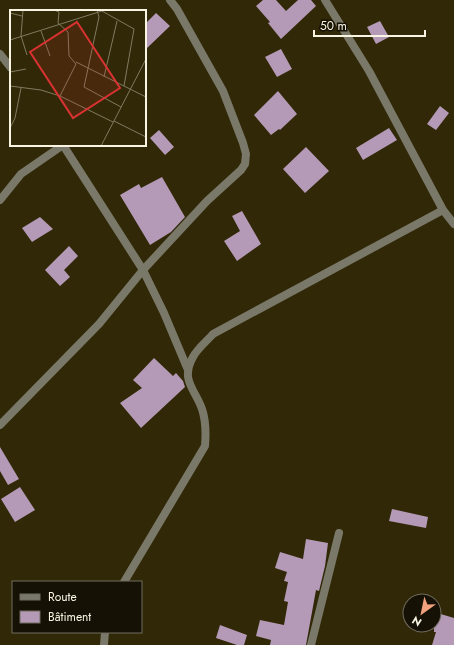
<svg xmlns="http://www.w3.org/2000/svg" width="454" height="645" viewBox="0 0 454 645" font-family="Jost,sans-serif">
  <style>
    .building { fill: #b49ab6 }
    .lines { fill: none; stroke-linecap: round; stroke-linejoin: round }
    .street { stroke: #7a7869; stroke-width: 8 }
    .inset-road { fill: none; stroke: #817a5f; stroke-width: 1 }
    .view { fill: #d83231; fill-opacity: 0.15; stroke: #d83231; stroke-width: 2 }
    .inset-edge { fill: none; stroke: #faf5e3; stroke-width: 2 }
  </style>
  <rect width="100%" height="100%" fill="#302807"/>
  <path class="building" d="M 263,0 L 276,0 L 286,11 L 298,0 L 311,0 L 316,6 L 281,39 L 268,23 L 270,22 L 256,6 Z
    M 156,13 L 170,26 L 145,50 L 145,24 Z
    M 380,21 L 389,37 L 376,44 L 367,27 Z
    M 281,49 L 292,69 L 277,77 L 265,57 Z
    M 278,91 L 297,114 L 280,130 L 279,129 L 271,135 L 254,115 Z
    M 440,106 L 449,113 L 436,130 L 427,124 Z
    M 389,128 L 397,140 L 363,160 L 356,148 Z
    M 159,130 L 174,147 L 165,155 L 150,138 Z
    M 306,147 L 329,171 L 305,193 L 283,169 Z
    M 162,177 L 185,217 L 171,232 L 150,245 L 120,195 L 139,184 L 141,188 Z
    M 242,211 L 261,244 L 237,261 L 224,241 L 240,231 L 232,216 Z
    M 40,217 L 53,229 L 32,242 L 22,228 Z
    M 69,246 L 78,256 L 64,270 L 70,277 L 60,286 L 45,270 Z
    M 154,358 L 173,376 L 176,373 L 183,381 L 185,387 L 141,428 L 120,403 L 142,388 L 133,380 Z
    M 0,447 L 19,479 L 8,485 L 0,471 Z
    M 20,487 L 35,510 L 15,522 L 1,499 Z
    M 392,509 L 428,517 L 426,528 L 389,521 Z
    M 306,539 L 328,543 L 325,566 L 319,591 L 316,590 L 306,645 L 270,645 L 271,640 L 256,636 L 260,620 L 284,625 L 288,602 L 284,601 L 288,582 L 284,581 L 287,572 L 275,568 L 280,552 L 303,559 Z
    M 434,612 L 454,618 L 454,645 L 432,645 L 436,632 L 434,632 Z
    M 220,625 L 247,635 L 244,645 L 237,645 L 216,638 Z"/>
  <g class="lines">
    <path class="street" d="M 325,0 L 369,71 L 443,210 L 454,224
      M 0,54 L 11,68
      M 63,145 L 143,270 L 164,313 L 188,370
      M 0,200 L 21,174 L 63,145
      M 0,425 L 99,324 L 143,270 L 207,201 L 241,170 L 245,164 L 246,154 L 243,143 L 223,91 L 177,9 L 170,0
      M 124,582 L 205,446 C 206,434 206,421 202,409 C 195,389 180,380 193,357 C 197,349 207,341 213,334 L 443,210
      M 104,645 L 105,632
      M 311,645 L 339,533"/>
  </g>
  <g transform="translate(10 10)">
    <rect width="136" height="136" fill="#302807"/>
    <path class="inset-road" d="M 13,0 L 11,26 L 17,45M 44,0 L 49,2 L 48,13 L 58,22 L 59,46 L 66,54 L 50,86M 87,0 L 89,7 L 74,77 L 111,97M 92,1 L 124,19 L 114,76M 0,3 L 12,6M 31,21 L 40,46M 0,30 L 95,0M 66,52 L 136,87M 0,62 L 16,59M 94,67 L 107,11M 0,76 L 31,80 L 50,86 L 103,112M 104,111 L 136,127M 0,118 L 5,108 L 11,78M 91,136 L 136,49"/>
    <path class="view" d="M 67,12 L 110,78 L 63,108 L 20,42 Z"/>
    <rect width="136" height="136" class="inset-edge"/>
  </g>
  <rect x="12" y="581" width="130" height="52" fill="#151105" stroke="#716c5e"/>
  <rect x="20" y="594" width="20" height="6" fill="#7a7869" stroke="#716c5e"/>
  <text x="48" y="601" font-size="12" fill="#faf5e3">Route</text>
  <rect x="20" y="611" width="20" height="12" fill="#b49ab6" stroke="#716c5e"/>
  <text x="48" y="621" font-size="12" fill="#faf5e3">Bâtiment</text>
  <g transform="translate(422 613) rotate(213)"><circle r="19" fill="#151105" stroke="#716c5e"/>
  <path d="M0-3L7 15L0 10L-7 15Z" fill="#f2a17e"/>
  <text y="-6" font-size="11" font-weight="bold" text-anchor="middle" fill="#faf5e3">N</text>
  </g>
  <path d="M314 30v6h111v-6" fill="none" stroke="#faf5e3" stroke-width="2"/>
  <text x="320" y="30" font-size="12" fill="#faf5e3" stroke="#151105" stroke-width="3" paint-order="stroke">50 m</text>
</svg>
